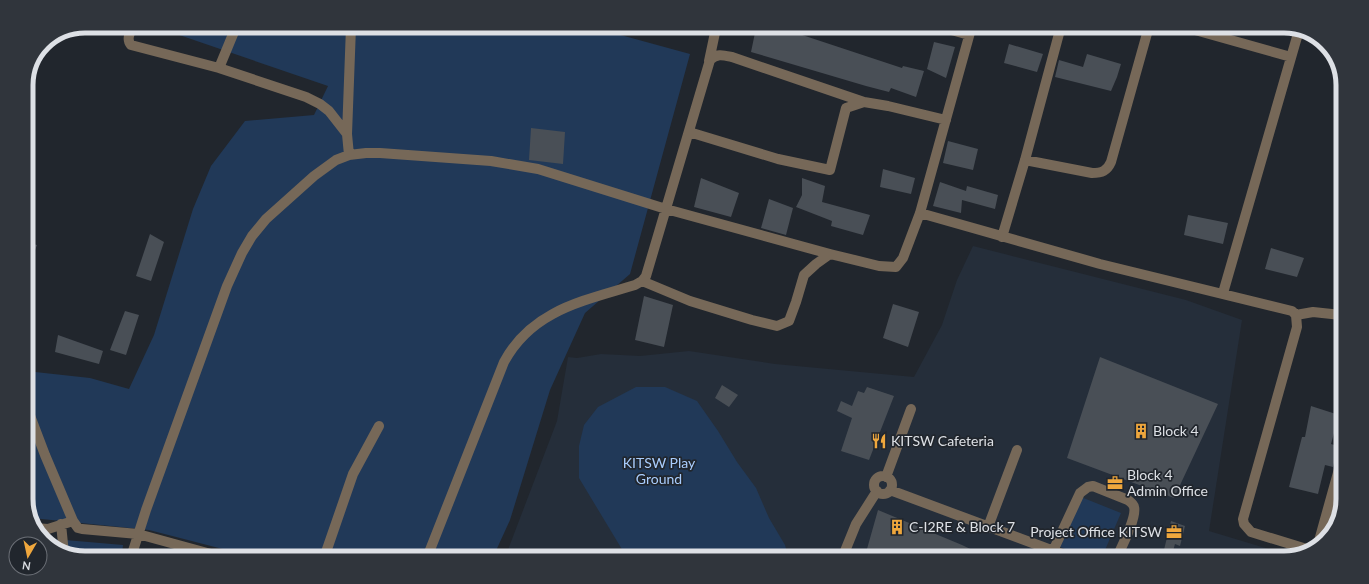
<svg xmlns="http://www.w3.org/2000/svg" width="1369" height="584" viewBox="0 0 1369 584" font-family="Lato,sans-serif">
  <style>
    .built { fill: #252e3a }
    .green { fill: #213958 }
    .building { fill: #494f56 }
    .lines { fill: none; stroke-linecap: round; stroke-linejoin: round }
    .minor { stroke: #766858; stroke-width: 10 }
    .labels { text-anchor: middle; stroke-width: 3.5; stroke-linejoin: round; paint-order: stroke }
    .poi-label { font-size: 14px; fill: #dde0e5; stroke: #21262d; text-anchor: start }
    .park-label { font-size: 14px; fill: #a9cdfd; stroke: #21262d }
    .rim { fill: none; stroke: #dde0e5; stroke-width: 5 }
  </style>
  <rect width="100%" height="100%" fill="#21262d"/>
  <path class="built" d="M 973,246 L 1186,300 L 1242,320 L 1209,531 L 1292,556 L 1284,558 L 506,555 L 557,421 L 568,357 L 577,358 L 601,354 L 640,356 L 689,351 L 775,364 L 914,377 L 942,325 L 957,280 Z"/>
  <path class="green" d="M 153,26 L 595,28 L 690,54 L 630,274 L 585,313 L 550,390 L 510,520 L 494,555 L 242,554 L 149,530 L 32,518 L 26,503 L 26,371 L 90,378 L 129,389 L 154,335 L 193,209 L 211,166 L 245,121 L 314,115 L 328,86 Z
    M 636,387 L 665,387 L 697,401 L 718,431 L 737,462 L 756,488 L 769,518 L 785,545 L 788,556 L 626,556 L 579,478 L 579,446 L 584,425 L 598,407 Z
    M 1081,497 L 1121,513 L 1102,557 L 1085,557 L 1058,546 Z
    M 42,538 L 123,545 L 122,554 L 63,554 Z"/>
  <path class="building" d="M 756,28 L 781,28 L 902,68 L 903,66 L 924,71 L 916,97 L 891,88 L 889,92 L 866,86 L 751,52 Z
    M 934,42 L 955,47 L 946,78 L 927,69 Z
    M 1009,44 L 1043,54 L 1037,72 L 1004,63 Z
    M 1087,54 L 1121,64 L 1117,77 L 1111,91 L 1055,77 L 1059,60 L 1083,67 Z
    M 531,128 L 565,132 L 563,164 L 529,160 Z
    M 948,141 L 978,149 L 973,170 L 943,163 Z
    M 883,169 L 915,178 L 911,194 L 880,187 Z
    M 701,178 L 739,193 L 731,217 L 694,207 Z
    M 802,178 L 825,186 L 822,202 L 870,215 L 863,235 L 831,226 L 832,221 L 796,207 L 802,195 Z
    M 940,182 L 966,191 L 967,186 L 998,195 L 995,209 L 962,200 L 961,213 L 933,206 Z
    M 769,199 L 793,208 L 786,235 L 761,228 Z
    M 1188,215 L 1228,223 L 1223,244 L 1184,235 Z
    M 150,234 L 164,242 L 151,281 L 136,276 Z
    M 26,242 L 37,245 L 27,271 L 26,271 Z
    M 1271,248 L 1304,258 L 1297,277 L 1265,269 Z
    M 644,296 L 673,305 L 664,347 L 635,340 Z
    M 893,304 L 919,312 L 908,347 L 883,338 Z
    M 125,311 L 139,315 L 126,355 L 110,350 Z
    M 58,335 L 103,351 L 99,364 L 55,352 Z
    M 1100,357 L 1218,404 L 1174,498 L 1067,458 Z
    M 722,385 L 738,395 L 729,407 L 715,398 Z
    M 867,387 L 894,396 L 869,460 L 841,451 L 852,418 L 837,411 L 841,401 L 852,406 L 858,391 L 864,393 Z
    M 1311,406 L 1339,415 L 1331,444 L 1338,446 L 1333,467 L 1325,465 L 1318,494 L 1289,487 L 1302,437 L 1305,437 Z
    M 878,510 L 962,545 L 987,557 L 865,556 Z
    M 1171,521 L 1185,526 L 1180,546 L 1175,544 L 1171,558 L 1162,558 Z"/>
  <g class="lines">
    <path class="minor" d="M 133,26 C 130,33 126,39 131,45 L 219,68 L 306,97 L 320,104 L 329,111 L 347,134
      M 948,29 L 969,35
      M 1195,30 L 1291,57
      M 709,61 L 716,28
      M 219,68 L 236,27
      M 689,132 L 778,159 L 830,170 L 846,108 L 864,102 L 888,106 L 946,120
      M 349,155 L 347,134 L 351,27
      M 1025,160 L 1092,173 C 1102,173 1107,171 1111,162 L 1148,30
      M 920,213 L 1100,264 L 1292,311 L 1296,315 L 1297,327 L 1243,519 L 1244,524 L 1251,532 L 1310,550
      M 1002,237 L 1025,160 L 1060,30
      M 642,281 L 690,301 L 752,320 L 777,326 L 789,321 L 796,302 L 804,275 L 816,264 L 830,254
      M 1223,293 L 1299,30
      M 1296,315 L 1313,312 L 1341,315
      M 26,405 L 45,455 L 73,521 L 78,528 L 82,529 L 138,534 L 211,554
      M874 485a9 9 0 1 1 18 0a9 9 0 1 1-18 0Z
      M 886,477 L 911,409
      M 890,490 L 1070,557
      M 61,524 L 64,554
      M 988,527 L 1017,450
      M 35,528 L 48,529 L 73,521
      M 1317,548 L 1339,469
      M 1053,551 L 1080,493 L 1088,487 L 1093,486 L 1128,500 C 1130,502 1133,503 1134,507 C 1137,517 1122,546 1117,557
      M 132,554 L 146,510 L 227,286 L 242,253 L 252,236 L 266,219 L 314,176 L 336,160 L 349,155 L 366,153 L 380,153 L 491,161 L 538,169 L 666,209 L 830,254 L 879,266 L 896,267 L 903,258 L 920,213 L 971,29
      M 325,555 L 353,474 L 379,426
      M 428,555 L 504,362 C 532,310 583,301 635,285 L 642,281 L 646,276 L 710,60 C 717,53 723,55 732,57 L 864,102
      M 843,556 L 856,524 L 877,491"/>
  </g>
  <defs>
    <symbol id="building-bare" viewBox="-9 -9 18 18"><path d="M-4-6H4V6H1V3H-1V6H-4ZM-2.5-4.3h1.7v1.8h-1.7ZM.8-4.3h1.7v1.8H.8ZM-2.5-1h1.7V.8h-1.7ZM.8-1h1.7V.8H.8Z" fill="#efa73d" stroke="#21262d" stroke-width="2.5" paint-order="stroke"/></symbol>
    <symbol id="restaurant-bare" viewBox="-9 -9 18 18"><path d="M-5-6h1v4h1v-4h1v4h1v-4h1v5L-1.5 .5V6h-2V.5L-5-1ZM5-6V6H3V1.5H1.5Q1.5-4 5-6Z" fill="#efa73d" stroke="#21262d" stroke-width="2.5" paint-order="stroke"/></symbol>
    <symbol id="office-bare" viewBox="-9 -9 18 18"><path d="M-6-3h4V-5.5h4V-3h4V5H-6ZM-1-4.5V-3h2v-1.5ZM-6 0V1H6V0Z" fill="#efa73d" stroke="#21262d" stroke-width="2.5" paint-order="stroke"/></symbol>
  </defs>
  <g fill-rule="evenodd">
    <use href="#building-bare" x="1130" y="420" width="22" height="22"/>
    <use href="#restaurant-bare" x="868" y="430" width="22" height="22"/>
    <use href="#office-bare" x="1104" y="472" width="22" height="22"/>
    <use href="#building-bare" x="886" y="516" width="22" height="22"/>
    <use href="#office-bare" x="1163" y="521" width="22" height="22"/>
  </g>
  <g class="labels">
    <g class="poi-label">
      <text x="1153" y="436">Block 4</text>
      <text x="891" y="446">KITSW Cafeteria</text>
      <text x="1127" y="480">Block 4<tspan x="1127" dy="16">Admin Office</tspan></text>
      <text x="909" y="532">C-I2RE &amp; Block 7</text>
      <text x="1162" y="537" text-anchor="end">Project Office KITSW</text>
    </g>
    <g class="park-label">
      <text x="659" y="468">KITSW Play<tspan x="659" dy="16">Ground</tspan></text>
    </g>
  </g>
  <path d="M0 0H1369V584H0ZM85 33H1284A52 52 0 0 1 1336 85V499A52 52 0 0 1 1284 551H85A52 52 0 0 1 33 499V85A52 52 0 0 1 85 33Z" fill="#30353c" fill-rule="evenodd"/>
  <path class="rim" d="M85 33H1284A52 52 0 0 1 1336 85V499A52 52 0 0 1 1284 551H85A52 52 0 0 1 33 499V85A52 52 0 0 1 85 33Z"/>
  <g transform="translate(28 556) rotate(189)"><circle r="19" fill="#21262d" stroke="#6c7077"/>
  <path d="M0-3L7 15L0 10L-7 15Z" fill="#efa73d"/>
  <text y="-6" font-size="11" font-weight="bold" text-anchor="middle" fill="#dde0e5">N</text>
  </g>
</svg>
